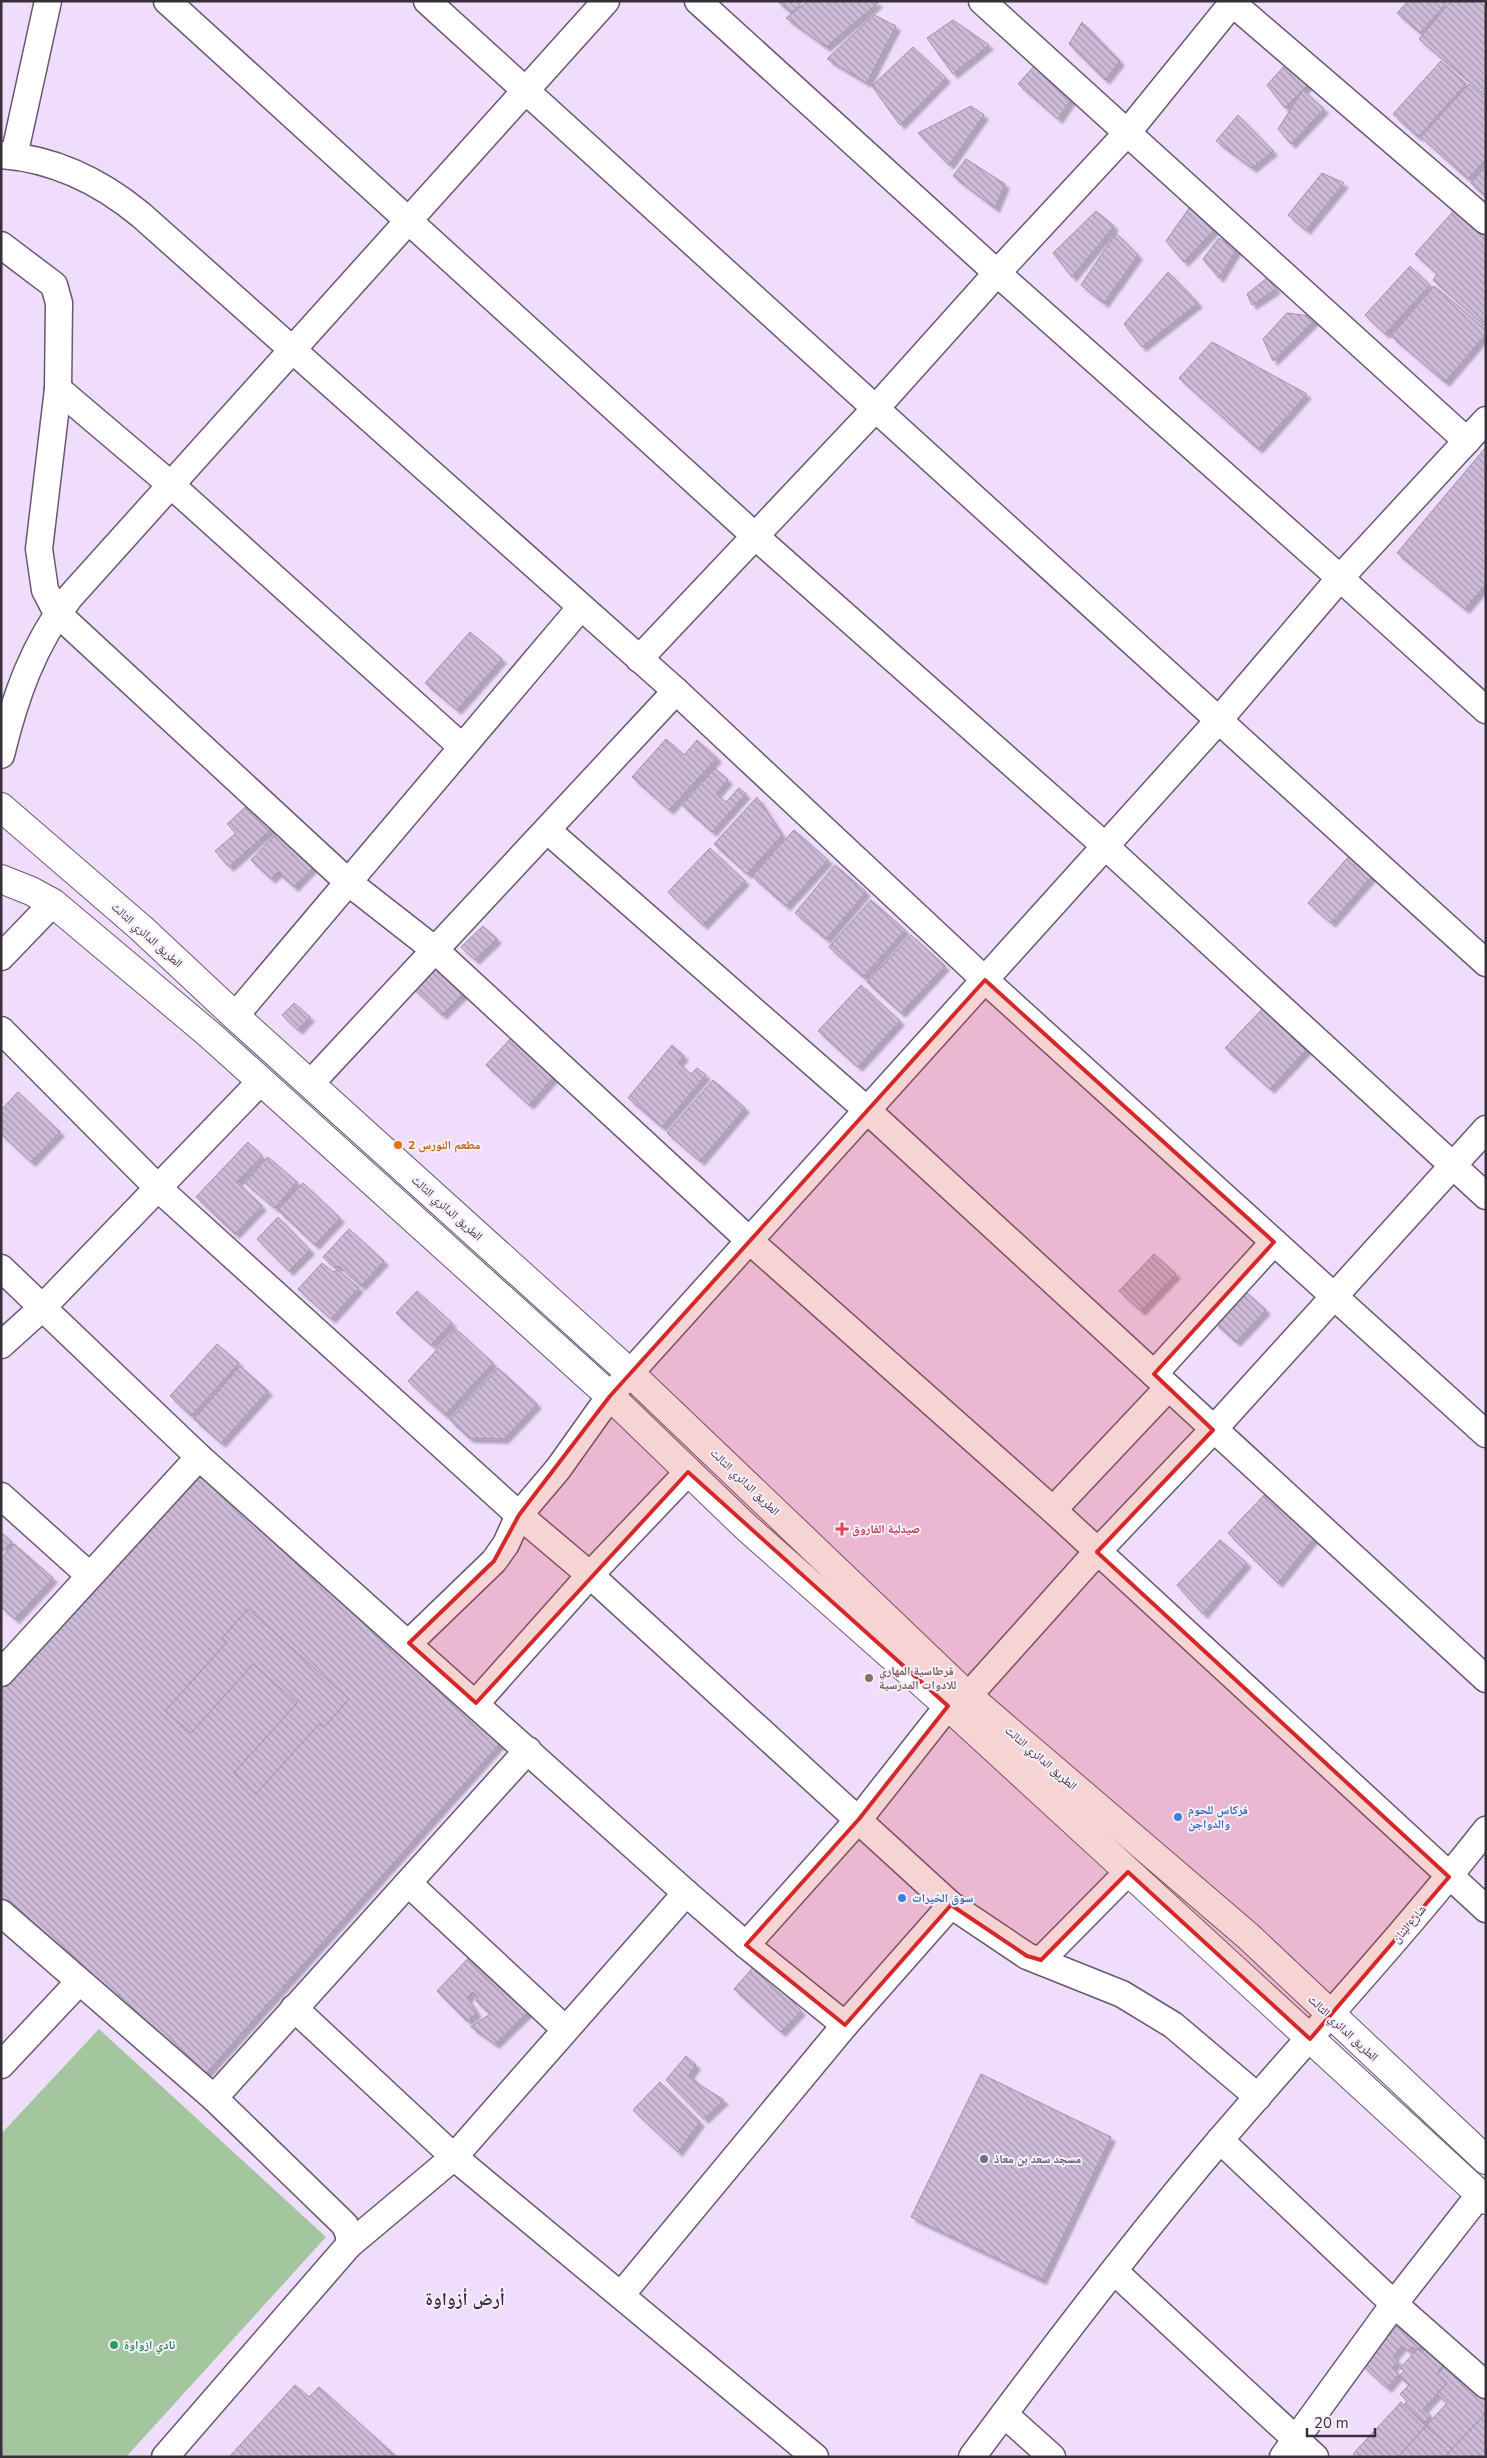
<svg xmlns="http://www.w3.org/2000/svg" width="1487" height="2458" viewBox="0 0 1487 2458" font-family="'Nunito Sans','Noto Naskh Arabic',sans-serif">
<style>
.park{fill:#a3c69e}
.building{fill:url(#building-back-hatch);stroke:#a291ad;filter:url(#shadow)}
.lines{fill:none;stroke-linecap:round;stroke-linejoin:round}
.minor-casing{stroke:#685871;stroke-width:29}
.highway-casing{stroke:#685871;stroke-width:30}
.minor{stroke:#fff;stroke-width:26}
.highway{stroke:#fff;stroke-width:28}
.marked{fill:#d62828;fill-opacity:0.2;stroke:#d62828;stroke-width:4;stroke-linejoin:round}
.food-dot{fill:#e8710a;stroke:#f6effb;stroke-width:2}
.health-dot{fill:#e0444e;stroke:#f6effb;stroke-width:2}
.education-dot{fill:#8d6e63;stroke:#f6effb;stroke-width:2}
.shop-dot{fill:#3f7fe0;stroke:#f6effb;stroke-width:2}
.worship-dot{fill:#6b7280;stroke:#f6effb;stroke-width:2}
.leisure-dot{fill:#2e9e5b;stroke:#f6effb;stroke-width:2}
.labels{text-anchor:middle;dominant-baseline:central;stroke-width:4;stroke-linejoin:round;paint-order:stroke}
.street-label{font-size:12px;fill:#37303b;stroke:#f6effb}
.food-label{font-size:12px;font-weight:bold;fill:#c56008;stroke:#f6effb;text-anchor:start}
.health-label{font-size:12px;font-weight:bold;fill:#be3a42;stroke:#f6effb;text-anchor:start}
.education-label{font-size:12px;font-weight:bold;fill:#785e54;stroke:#f6effb;text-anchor:start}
.shop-label{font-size:12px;font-weight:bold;fill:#366cbe;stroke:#f6effb;text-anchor:start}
.worship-label{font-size:12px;font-weight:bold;fill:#5b616d;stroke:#f6effb;text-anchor:start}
.leisure-label{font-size:12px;font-weight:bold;fill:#27864d;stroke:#f6effb;text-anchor:start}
.district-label{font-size:18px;font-weight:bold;fill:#3b2c44;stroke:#f6effb}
</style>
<defs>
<pattern id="building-back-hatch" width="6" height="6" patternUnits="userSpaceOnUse" patternTransform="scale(1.25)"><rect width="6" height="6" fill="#cdbbd8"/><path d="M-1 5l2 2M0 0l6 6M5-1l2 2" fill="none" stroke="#a798b0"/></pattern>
<filter id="shadow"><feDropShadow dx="4.5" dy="4.5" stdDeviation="1" flood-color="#0004"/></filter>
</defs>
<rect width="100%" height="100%" fill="#efddfb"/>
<polygon class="park" points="99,2029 326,2237 126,2457 4,2457 1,2454 1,2134"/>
<g class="building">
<polygon points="777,1 803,1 792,13"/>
<polygon points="808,1 875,1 878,3 826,47 786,18"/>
<polygon points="1408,1 1448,1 1420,33 1397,13"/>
<polygon points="1451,1 1479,1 1486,7 1486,96 1419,39"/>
<polygon points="874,15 896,26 867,83 827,59"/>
<polygon points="953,20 989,45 953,74 927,38"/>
<polygon points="1082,22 1120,61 1105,80 1069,44"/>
<polygon points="913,47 946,78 900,125 872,86"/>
<polygon points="1441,61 1466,84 1418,137 1393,114"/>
<polygon points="1037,63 1072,98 1058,119 1018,84"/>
<polygon points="1287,63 1309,84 1285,108 1267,85"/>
<polygon points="1469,84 1486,99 1486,159 1468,179 1421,137"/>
<polygon points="1303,90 1324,109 1291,144 1278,129"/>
<polygon points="971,106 984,115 949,165 918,133"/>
<polygon points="1238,115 1273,151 1252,168 1216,141"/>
<polygon points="966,159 1005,184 995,208 953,176"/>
<polygon points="1486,166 1486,197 1471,183"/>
<polygon points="1322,173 1344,183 1306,230 1288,215"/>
<polygon points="1192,204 1217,227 1184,262 1166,241"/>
<polygon points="1457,207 1486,233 1486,327 1433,280 1437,274 1415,254"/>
<polygon points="1096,211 1114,226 1072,277 1053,253"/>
<polygon points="1116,233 1138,255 1104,303 1081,285"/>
<polygon points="1219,238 1237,249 1219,278 1203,259"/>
<polygon points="1410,266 1430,285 1385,334 1365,315"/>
<polygon points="1168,272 1198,303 1142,347 1124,324"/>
<polygon points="1267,278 1276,289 1252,305 1247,294"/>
<polygon points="1434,286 1486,330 1486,334 1445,382 1391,336"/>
<polygon points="1287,313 1318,317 1273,361 1263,339"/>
<polygon points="1212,342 1307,394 1258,449 1179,378"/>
<polygon points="1486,447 1486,584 1465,609 1397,553"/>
<polygon points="470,632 502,659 457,710 425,683"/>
<polygon points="666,739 684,755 697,740 717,758 669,810 632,777"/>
<polygon points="715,768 728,780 716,794 726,802 739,788 746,794 712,832 682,805"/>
<polygon points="757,797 782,835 747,874 714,844"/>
<polygon points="252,801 275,826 229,867 215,851 236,833 227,824"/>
<polygon points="281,829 317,863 294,887 278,872 271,879 251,860"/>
<polygon points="794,830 828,860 786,906 752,876"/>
<polygon points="710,848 745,881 703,925 668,892"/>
<polygon points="1350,855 1373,875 1331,923 1308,903"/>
<polygon points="835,865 866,892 826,939 795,913"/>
<polygon points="871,900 905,930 863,977 829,947"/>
<polygon points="483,926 497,939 475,960 461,947"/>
<polygon points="911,935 945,966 901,1013 867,982"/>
<polygon points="436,961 466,991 442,1015 411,986"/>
<polygon points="861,985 900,1021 858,1067 818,1031"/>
<polygon points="294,1003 310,1017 298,1030 282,1015"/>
<polygon points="1266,1005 1310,1046 1270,1089 1225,1048"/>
<polygon points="511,1038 554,1077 529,1105 486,1065"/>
<polygon points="672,1045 684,1056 678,1063 691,1074 697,1068 706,1075 662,1127 628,1098"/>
<polygon points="713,1080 745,1108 700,1161 667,1133"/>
<polygon points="18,1092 60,1132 31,1162 1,1134 1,1110"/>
<polygon points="248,1142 262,1156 237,1182 262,1206 235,1234 196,1197"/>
<polygon points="268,1157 297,1182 275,1208 245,1183"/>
<polygon points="303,1183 340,1218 315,1245 278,1210"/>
<polygon points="278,1217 310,1250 289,1271 257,1239"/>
<polygon points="349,1229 384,1261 361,1286 339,1266 335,1268 323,1257"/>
<polygon points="1154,1254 1176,1274 1141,1311 1119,1291"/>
<polygon points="322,1263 333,1272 338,1270 359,1288 331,1319 298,1289"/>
<polygon points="417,1291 452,1323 431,1345 396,1313"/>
<polygon points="1245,1291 1266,1310 1236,1342 1215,1323"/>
<polygon points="456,1329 493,1363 445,1415 408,1381"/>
<polygon points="217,1344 239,1363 191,1416 170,1396"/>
<polygon points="240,1366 268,1391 221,1443 194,1419"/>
<polygon points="498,1368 537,1404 504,1439 469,1438 450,1420"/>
<polygon points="200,1477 504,1739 200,2080 1,1904 1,1689"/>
<polygon points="1268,1491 1318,1533 1278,1583 1228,1533"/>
<polygon points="1,1532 12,1542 1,1553"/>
<polygon points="1220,1540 1247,1563 1203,1614 1177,1585"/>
<polygon points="14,1544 53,1578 15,1619 1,1607 1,1558"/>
<polygon points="248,1609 349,1699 324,1727 319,1724 256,1794 234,1773 297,1703 253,1664 191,1733 165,1711 227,1642 222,1638"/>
<polygon points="475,1951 534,2006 495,2044 471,2027 490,2014 476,2001 478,1997 473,1992 467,1998 477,2013 467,2021 437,1991"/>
<polygon points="757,1963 801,2011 781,2032 734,1989"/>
<polygon points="686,2056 696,2065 689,2075 700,2085 724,2100 704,2119 666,2080"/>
<polygon points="981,2074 1111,2137 1042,2280 911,2217"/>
<polygon points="660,2082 700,2122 678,2152 633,2110"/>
<polygon points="1406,2316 1429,2337 1417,2350 1412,2347 1408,2351 1402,2346 1393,2357 1398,2361 1392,2368 1399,2374 1387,2388 1362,2365"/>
<polygon points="1433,2341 1449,2356 1437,2374 1447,2383 1423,2409 1431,2416 1424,2423 1404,2405 1407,2401 1400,2394 1409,2385 1399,2376 1404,2371 1400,2368 1418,2349 1422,2353"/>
<polygon points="1452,2359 1486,2388 1486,2413 1452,2449 1426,2426 1447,2403 1437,2394 1447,2383 1437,2374"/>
<polygon points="295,2385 309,2397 319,2387 397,2457 229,2457"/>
<polygon points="1401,2402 1426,2426 1398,2457 1356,2457 1353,2454"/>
<polygon points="1486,2413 1486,2457 1460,2457 1452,2449"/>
<polygon points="1426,2426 1452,2449 1445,2457 1398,2457"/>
<polygon points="1452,2449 1460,2457 1445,2457"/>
</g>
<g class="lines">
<g class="minor-casing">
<g id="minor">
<polyline points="167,1 755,536 1104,845 1486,1196"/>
<polyline points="427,1 1486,963"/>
<polyline points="698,1 997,273 1340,578 1486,710"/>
<polyline points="982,1 1467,441"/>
<polyline points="1230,1 1486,221"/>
<path d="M1 155C55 159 100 181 141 215L676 691 985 980 1486 1434"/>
<polyline points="14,156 48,1"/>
<polyline points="1,245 54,285 59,303 58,389 39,549 45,590 57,613 348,882 435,950 751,1242 1053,1510 1486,1909"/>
<polyline points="58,389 170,484 462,747"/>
<polyline points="639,659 876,408 997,273 1127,133 1234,1"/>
<path d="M1 755C15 697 33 645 70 597L606 1"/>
<polyline points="547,830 868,1111 1486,1679"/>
<polyline points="1,957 53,903"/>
<polyline points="235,1016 581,607"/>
<polyline points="1,1030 158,1188 519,1515 590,1575 951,1905 1027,1956 1122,1994 1173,2025 1258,2097"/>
<polyline points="310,1084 676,691"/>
<polyline points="1,1268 199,1457 686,1893 746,1945 845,2025"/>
<polyline points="1,1345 42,1308 261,1081"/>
<polyline points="1154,1374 1274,1242"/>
<polyline points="1,1496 89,1575"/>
<polyline points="1053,1510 1168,1388"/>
<polyline points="409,1643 494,1561 506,1544 519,1515 558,1469 610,1396 630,1373 1218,721 1340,578 1486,420"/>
<polyline points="1,1673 199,1457"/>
<polyline points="968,1696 1097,1552 1213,1430 1486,1129"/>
<polyline points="476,1703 590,1575 688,1472"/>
<polyline points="408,1883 565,2029"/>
<polyline points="1,1913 214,2098 345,2225 349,2235 349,2245 165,2457"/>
<polyline points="746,1945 859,1819 948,1706"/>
<polyline points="1041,1960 1128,1872"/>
<polyline points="294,2008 454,2157 815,2457"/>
<polyline points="1,2065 79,1982"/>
<polyline points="214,2098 528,1750"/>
<polyline points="1220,2140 1394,2304 1486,2385"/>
<polyline points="349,2245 454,2157 686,1893"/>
<polyline points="1114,2271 1315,2457"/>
<polyline points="621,2295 845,2025 951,1905"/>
<polyline points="1004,2414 1052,2457"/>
<path d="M972 2457C1052 2349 1134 2241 1221 2139 1309 2036 1402 1937 1486 1830"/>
<polyline points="1283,2457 1394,2304 1480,2194"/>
</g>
</g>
<g class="highway-casing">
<g id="highway">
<polyline points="1,807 141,928 235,1016 630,1373 968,1696 1248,1936 1486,2160"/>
<polyline points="1,879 31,891 53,903 210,1035 610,1396 747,1528 948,1706 1486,2200"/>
</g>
</g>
<use href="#minor" class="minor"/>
<use href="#highway" class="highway"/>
</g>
<path class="marked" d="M985 980 1274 1242 1154 1374 1213 1430 1097 1552 1449 1877 1310 2039 1128 1872 1041 1960 1027 1956 951 1905 845 2025 746 1945 859 1819 948 1706 688 1472 476 1703 409 1643 494 1561 519 1515 610 1396Z"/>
<circle class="food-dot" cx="398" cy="1145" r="5"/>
<path class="health-dot" d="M839.5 1521.5h5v5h5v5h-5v5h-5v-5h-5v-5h5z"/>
<circle class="education-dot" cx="869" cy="1678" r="5"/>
<g class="shop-dot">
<circle cx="1178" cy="1817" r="5"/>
<circle cx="902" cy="1898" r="5"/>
</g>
<circle class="worship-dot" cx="984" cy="2159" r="5"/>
<circle class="leisure-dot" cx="114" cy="2345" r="5"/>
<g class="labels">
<g class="street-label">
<text transform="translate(147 935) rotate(42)">الطريق الدائري الثالث</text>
<text transform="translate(447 1208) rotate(42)">الطريق الدائري الثالث</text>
<text transform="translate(745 1482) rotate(44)">الطريق الدائري الثالث</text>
<text transform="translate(1041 1758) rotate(41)">الطريق الدائري الثالث</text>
<text transform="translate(1409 1924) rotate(-50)">شارع لبنان</text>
<text transform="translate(1343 2028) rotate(43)">الطريق الدائري الثالث</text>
</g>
<g class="food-label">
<text x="408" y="1145">مطعم النورس 2</text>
</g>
<g class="health-label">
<text x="852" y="1529">صيدلية الفاروق</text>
</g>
<g class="education-label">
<text x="879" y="1671">قرطاسية المهاري<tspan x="879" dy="14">للادوات المدرسية</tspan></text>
</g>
<g class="shop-label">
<text x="1188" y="1810">فركاس للحوم<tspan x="1188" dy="14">والدواجن</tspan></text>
<text x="912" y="1898">سوق الخيرات</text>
</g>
<g class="worship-label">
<text x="994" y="2159">مسجد سعد بن معاذ</text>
</g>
<g class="leisure-label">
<text x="124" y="2345">نادي ازواوة</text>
</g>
<g class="district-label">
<text x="465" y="2299">أرض أزواوة</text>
</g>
</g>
<rect width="1487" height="2458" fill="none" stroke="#37303b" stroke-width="5"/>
<path d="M1307 2428v8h68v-8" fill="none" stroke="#37303b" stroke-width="2.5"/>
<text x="1314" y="2428" font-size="15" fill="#37303b" stroke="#f6effb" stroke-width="4" paint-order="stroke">20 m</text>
</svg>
